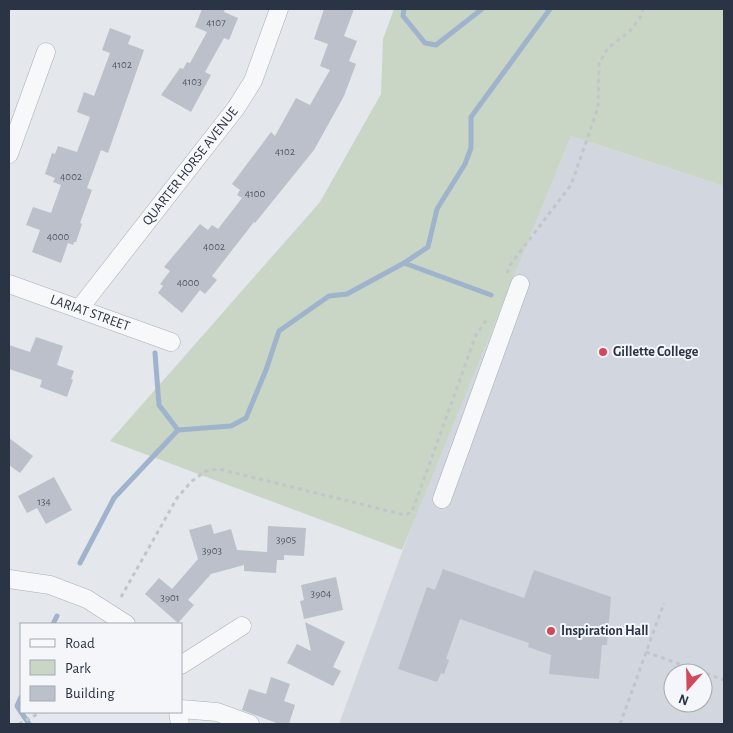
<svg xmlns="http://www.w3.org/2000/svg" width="733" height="733" viewBox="0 0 733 733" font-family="'Alegreya Sans',sans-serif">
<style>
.built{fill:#d2d6de;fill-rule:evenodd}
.green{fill:#c9d6c5}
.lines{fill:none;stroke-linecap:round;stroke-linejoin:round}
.stream{stroke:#9fb4cc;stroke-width:5}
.building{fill:#bbc0ca}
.minor-casing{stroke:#a9aeb7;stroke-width:19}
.path{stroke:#c2c5cb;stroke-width:3;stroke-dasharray:4 4;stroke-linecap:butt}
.minor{stroke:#f7f8fa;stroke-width:18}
.poi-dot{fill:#d1495b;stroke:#f4f6f9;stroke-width:2}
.labels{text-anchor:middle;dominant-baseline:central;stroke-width:4;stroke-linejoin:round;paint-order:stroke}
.number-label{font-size:11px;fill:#4f5766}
.street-label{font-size:14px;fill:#2b3445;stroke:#f4f6f9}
.poi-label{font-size:14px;font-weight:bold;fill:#2b3445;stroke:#f4f6f9;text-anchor:start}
</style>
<rect width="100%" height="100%" fill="#e4e7ec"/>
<path class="built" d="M571 136 724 186V724H339L415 517ZM673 673H703V703H673Z"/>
<polygon class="green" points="394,9 724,9 724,186 571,136 402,550 110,441 320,202 381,94 383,39"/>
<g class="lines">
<g class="stream">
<polyline points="404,9 403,16 425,43 436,45 482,9"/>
<polyline points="404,263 491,295"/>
<polyline points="155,353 159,405 178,430"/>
<polyline points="80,563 114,498 178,430 231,426 246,418 266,370 279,331 329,296 347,294 404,263 428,247 437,209 465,164 471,148 471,117 550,9"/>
<polyline points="53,624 57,616"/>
<polyline points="21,697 17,706 29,724"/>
</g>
</g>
<g class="building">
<polygon points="202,9 225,9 224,12 238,18 229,40 224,38 205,72 211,75 191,112 161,95 180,68 183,69 187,62 190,63 207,32 195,27"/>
<polygon points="324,9 354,9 344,36 357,41 349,61 356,64 344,96 314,150 255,223 254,222 212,276 217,280 205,294 200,290 182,313 158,293 163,286 160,284 170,271 164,267 200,224 208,230 212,225 218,229 242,198 237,195 240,190 232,184 271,132 275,136 296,98 310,105 330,70 320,66 328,44 314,39"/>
<polygon points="110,28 131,36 128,44 144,50 108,153 101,150 87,188 92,190 80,223 82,224 76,242 74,242 73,245 68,243 61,263 32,252 40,230 26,225 33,207 51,213 61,185 53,182 55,178 45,174 52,153 55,154 58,146 77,152 90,117 77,112 84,92 94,96 110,53 102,50"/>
<polygon points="36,337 63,346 57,365 74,371 71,379 73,380 67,397 40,387 42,380 9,369 9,345 30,352"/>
<polygon points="9,438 33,456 20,473 9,465"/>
<polygon points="54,477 72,510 46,524 37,508 27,513 18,496"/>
<polygon points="211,524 214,534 231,529 237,550 267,552 268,526 306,528 304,556 284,555 284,560 277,560 276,573 244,571 244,565 211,574 188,600 194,605 178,623 145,594 159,578 172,589 198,559 189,530"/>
<polygon points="443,569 524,598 534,570 611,597 607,645 602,645 599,679 549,674 551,655 528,647 529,643 460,619 446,659 449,660 444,674 441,673 437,682 398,669 427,587 435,590"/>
<polygon points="336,577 343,610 304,619 300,601 304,600 301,585"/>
<polygon points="305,622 345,642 333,667 341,671 333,686 287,663 297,644 311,651"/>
<polygon points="271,677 290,684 284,701 295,705 289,724 279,724 242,710 249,689 266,694"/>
</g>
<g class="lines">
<g class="minor-casing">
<g id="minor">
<polyline points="9,154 46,52"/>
<path id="s1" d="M9 284 171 342"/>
<path id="s2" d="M79 309 236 108 253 81 279 9"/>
<polyline points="442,499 520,284"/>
<polyline points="9,579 50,585 87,599 126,624"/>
<polyline points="181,665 242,626"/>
<polyline points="181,709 217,712 250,724"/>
<polyline points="178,712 180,724"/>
</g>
</g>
<g class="path">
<polyline points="507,273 510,265 571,185 598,108 599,63 608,48 629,32 640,18 643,9"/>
<polyline points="121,597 177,498 192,481 206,471 219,469 405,515 412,512 476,335 488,318"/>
<polyline points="646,652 724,680"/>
<polyline points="19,724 41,712"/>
<polyline points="620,724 664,603"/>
</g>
<use href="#minor" class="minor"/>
</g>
<g class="poi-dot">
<circle cx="603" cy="352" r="5"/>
<circle cx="551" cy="631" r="5"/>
</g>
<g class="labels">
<g class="number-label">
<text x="216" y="22">4107</text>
<text x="122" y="64">4102</text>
<text x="192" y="81">4103</text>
<text x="285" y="151">4102</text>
<text x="71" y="176">4002</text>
<text x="255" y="193">4100</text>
<text x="58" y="236">4000</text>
<text x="214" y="246">4002</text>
<text x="188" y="282">4000</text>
<text x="44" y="501">134</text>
<text x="286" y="539">3905</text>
<text x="212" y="550">3903</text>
<text x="321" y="593">3904</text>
<text x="170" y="597">3901</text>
</g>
<g class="street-label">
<text stroke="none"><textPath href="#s2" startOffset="181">QUARTER HORSE AVENUE</textPath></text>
<text stroke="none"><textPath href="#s1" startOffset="86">LARIAT STREET</textPath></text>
</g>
<g class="poi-label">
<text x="613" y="352">Gillette College</text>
<text x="561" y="631">Inspiration Hall</text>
</g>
</g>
<rect width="733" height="733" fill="none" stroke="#2b3445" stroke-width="20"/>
<rect x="20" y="623" width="162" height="90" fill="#f4f6f9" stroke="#a4a8b1"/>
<rect x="30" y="639" width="25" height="8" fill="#f7f8fa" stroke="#a4a8b1"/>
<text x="65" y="648" font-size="15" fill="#2b3445">Road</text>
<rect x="30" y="660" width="25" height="15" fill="#c9d6c5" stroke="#a4a8b1"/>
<text x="65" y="673" font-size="15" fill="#2b3445">Park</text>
<rect x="30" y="686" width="25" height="15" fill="#bbc0ca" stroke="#a4a8b1"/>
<text x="65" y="698" font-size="15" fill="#2b3445">Building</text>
<g transform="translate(688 688) rotate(200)"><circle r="24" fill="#f4f6f9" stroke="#a4a8b1"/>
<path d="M0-4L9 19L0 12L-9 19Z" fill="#d1495b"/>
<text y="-8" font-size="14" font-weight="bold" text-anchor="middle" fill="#2b3445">N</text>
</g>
</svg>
